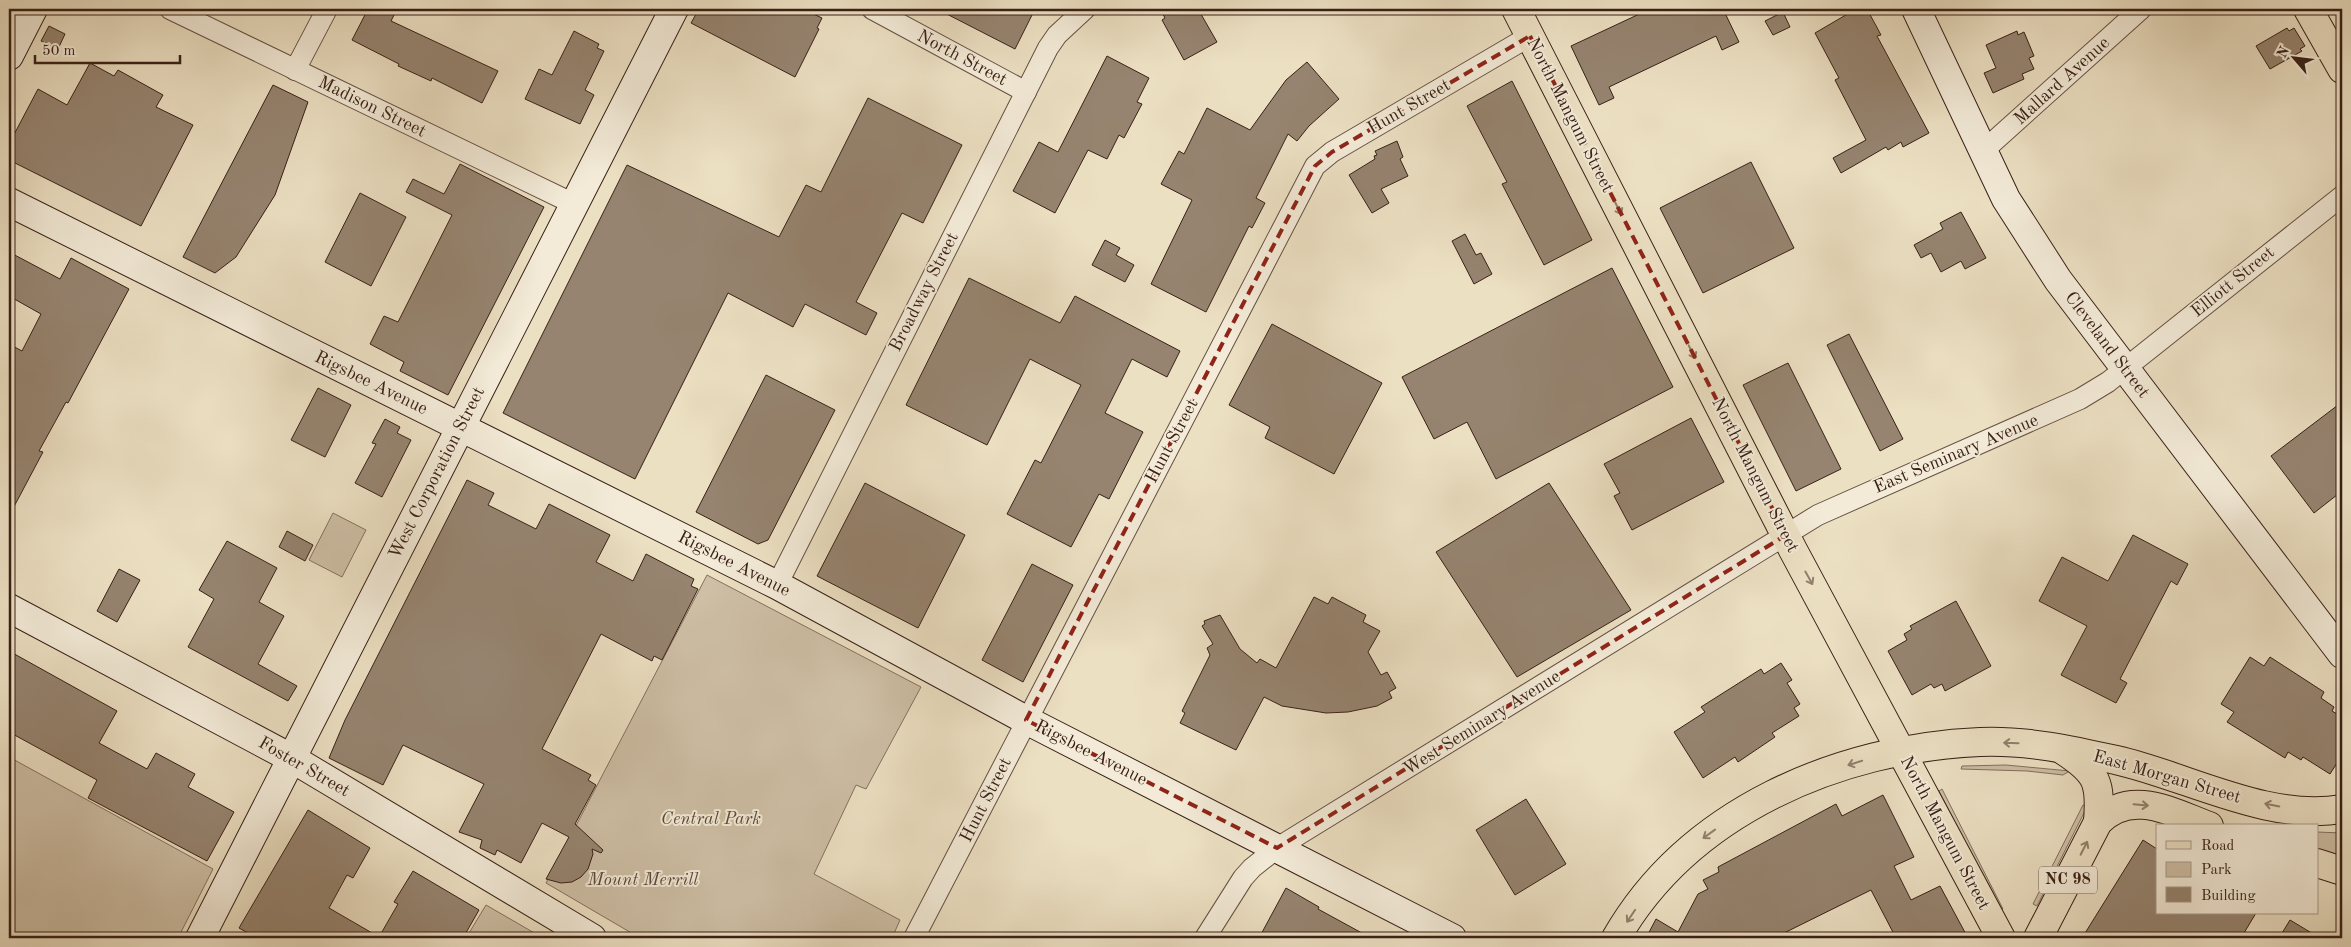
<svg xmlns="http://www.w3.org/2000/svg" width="2351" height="947" viewBox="0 0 2351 947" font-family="'Old Standard TT',serif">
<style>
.green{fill:#cebfa6;stroke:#84705e}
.building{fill:#968470;stroke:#392017}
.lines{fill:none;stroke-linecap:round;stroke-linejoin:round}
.street-casing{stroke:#665042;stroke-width:22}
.secondary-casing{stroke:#392017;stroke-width:30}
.primary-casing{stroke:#392017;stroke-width:30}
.street{stroke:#f3ebd8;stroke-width:20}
.secondary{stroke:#f3ebd8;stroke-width:28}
.primary{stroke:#ece0c3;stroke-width:28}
.oneway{stroke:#92806d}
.marked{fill:none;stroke:#8f2418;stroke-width:4;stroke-dasharray:10 6;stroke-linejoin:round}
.labels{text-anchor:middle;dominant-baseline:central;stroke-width:4;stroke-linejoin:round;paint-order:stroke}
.shield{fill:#f3ebd8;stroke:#715d51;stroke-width:1}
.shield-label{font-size:16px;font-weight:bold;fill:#392017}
.street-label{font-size:18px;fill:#392017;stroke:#f3ebd8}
.park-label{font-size:18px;font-style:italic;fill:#5e483b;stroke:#f3ebd8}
</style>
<rect width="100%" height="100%" fill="#ece0c3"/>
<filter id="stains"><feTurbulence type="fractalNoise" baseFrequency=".004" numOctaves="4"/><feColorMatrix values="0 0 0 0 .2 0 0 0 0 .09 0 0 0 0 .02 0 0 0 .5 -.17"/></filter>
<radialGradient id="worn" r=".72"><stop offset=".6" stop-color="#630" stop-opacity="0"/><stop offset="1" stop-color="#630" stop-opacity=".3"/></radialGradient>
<g class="green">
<polygon points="333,513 366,530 342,577 309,560"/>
<polygon points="707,575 921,687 866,789 856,785 814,874 900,920 892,938 640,938 546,883"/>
<polygon points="9,757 213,869 178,938 9,938"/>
<polygon points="2006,765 2070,771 2063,775 2027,771 1961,769 1962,766"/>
<polygon points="1942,789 2003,909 2000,910 1939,791"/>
<polygon points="2083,805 2087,807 2037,906 2033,904"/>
<polygon points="2317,832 2342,833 2342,858 2317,850"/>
<polygon points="486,905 543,938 466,938"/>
</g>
<g class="building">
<polygon points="368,9 397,9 391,21 498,71 482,103 432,78 431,81 398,66 399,64 352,40"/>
<polygon points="699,9 803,9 822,18 817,28 819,29 795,77 691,23"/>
<polygon points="937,9 1035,9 1015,49"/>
<polygon points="1160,9 1198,9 1217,42 1184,60 1162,20 1165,18"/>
<polygon points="1650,9 1723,9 1739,42 1722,50 1716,36 1609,87 1614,98 1599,105 1571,46"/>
<polygon points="1856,9 1867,9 1881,35 1877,36 1929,133 1903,147 1901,142 1888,150 1886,147 1841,173 1833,158 1866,140 1835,80 1839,78 1815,33"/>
<polygon points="1783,12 1790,27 1773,35 1765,21"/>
<polygon points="49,26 65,34 58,49 41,41"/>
<polygon points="2287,28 2289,31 2294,28 2305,46 2300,49 2302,51 2270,69 2256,46"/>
<polygon points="574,31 599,44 597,48 604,51 585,90 594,95 580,124 525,99 539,69 552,75"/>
<polygon points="2017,31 2018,35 2024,32 2034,56 2029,58 2034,69 2022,74 2024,79 1993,93 1984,73 1996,68 1986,45"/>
<polygon points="1107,56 1149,78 1137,102 1142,104 1124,138 1119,135 1107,159 1088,150 1055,213 1013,191 1039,142 1058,152"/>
<polygon points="1307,62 1339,99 1309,126 1297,141 1288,134 1256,198 1265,203 1252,228 1249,226 1206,312 1151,284 1192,200 1161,184 1179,151 1184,154 1207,108 1250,130 1286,80"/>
<polygon points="90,63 114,76 118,70 163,95 156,107 193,125 141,226 9,160 9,144 38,89 67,105"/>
<polygon points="1512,81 1592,240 1544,265 1502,184 1507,182 1467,106"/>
<polygon points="273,85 308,102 275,195 236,257 215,273 183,257"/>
<polygon points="868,98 962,145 923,223 902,213 856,302 877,313 866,335 805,304 793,327 728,293 635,479 503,413 627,165 779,237 806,185 821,192"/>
<polygon points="1397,141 1403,157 1400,159 1408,176 1381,189 1389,203 1372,213 1349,175 1375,159 1374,156 1377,155 1375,151"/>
<polygon points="1751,162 1794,248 1703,293 1660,208"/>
<polygon points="460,164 544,207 448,395 400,371 404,362 370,344 384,316 398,322 452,215 406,192 413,179 444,194"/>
<polygon points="360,193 406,217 371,286 325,262"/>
<polygon points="1961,212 1986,258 1965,269 1961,261 1941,272 1931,253 1921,258 1914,245 1943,229 1940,223"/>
<polygon points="1465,234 1476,255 1481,253 1492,274 1474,284 1452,241"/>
<polygon points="1105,240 1120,248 1116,255 1134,265 1125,282 1092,265"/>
<polygon points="9,252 60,279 71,258 129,289 68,403 66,402 39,451 43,452 9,516 9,344 22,351 41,314 9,296"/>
<polygon points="1612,268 1673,387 1496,479 1467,422 1434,439 1402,377"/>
<polygon points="969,278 1060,323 1075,296 1180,351 1167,377 1132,359 1105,413 1143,432 1109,499 1099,494 1071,547 1007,514 1035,460 1041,463 1081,385 1030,359 987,445 906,405"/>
<polygon points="1272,324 1382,383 1334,474 1265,438 1270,427 1229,405"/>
<polygon points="1849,334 1903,439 1880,451 1827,345"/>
<polygon points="1788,363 1841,469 1796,491 1743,385"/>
<polygon points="766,375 835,410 768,540 758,544 696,512"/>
<polygon points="318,388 351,405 325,457 291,440"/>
<polygon points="2342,402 2342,491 2314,513 2271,456"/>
<polygon points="1691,418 1724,482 1632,530 1614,496 1620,493 1604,464"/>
<polygon points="385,419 400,427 397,433 411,440 382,497 355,483 376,444 372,443"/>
<polygon points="467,480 494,493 488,505 536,529 549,504 610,535 596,562 633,581 646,554 694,579 691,586 698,589 662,660 654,656 652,661 601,634 542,749 591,775 588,780 596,785 575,824 603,850 601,853 592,849 593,854 588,869 581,877 572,882 561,883 546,879 569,837 542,823 521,863 497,850 495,855 480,848 482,840 459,832 484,784 403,745 383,785 329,758 345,720"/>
<polygon points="865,483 965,535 918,628 817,576"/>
<polygon points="1549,483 1631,610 1517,677 1436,552"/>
<polygon points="287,531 313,545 305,561 279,547"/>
<polygon points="2133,535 2188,564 2177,585 2171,581 2120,679 2127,683 2116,703 2061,675 2087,626 2039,601 2062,557 2108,581"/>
<polygon points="227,541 277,568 259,602 284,616 258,664 297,686 288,701 188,647 214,599 199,590"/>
<polygon points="1032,564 1073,585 1023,682 982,660"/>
<polygon points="119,569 140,580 117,622 97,611"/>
<polygon points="1314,597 1328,604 1332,597 1366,615 1363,622 1380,631 1368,652 1381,675 1387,672 1396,688 1389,692 1392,698 1377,706 1348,712 1326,713 1282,706 1264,697 1236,750 1180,723 1185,713 1182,711 1210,655 1207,648 1213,644 1202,626 1205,624 1204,621 1220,615 1240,649 1257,663 1260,659 1276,668"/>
<polygon points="1956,601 1991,666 1945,691 1942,684 1934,688 1931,684 1912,695 1888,651 1907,640 1904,634 1912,629 1910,626"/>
<polygon points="9,651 117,711 99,743 147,769 156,753 195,774 188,787 234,812 207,861 88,798 97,780 9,732"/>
<polygon points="2250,657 2264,666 2270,657 2324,692 2321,698 2334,707 2332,711 2342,717 2342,755 2330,774 2303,757 2301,760 2288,752 2285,758 2227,722 2234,712 2221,704"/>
<polygon points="1781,663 1792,680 1787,683 1800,704 1794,708 1799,716 1772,733 1775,737 1738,762 1735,757 1703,778 1674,732 1705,712 1701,707 1761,669 1764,674"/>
<polygon points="1883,795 1914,857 1894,866 1911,900 1940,886 1968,938 1896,938 1871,890 1774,938 1646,938 1656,919 1678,932 1698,894 1708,889 1703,880 1719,872 1718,867 1836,804 1842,816"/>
<polygon points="1526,799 1566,864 1515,895 1476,830"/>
<polygon points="308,810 370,848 353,878 347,875 329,908 379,937 398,904 394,902 413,871 479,910 463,938 257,938 239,928"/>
<polygon points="2143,840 2157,849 2157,913 2256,913 2241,938 2082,938"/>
<polygon points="1286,888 1319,907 1318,909 1371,938 1259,938"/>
<polygon points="2290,920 2320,938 2279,938"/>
</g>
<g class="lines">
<g class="street-casing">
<g id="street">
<polyline points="170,9 574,204"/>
<polyline points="872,9 1026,92"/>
<polyline points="295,70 327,9"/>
<polyline points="1982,152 2141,9"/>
<polyline points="777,585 1048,48 1057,35 1085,9"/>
<polyline points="914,938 1315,166 1332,152 1530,36"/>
<polyline points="1205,938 1243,878 1252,868 1277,848 1818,515 2080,399 2108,382 2342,196"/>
</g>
</g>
<g class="secondary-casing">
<g id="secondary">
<polyline points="1916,9 2006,199 2058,280 2342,654"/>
<polyline points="9,56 33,9"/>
<polyline points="9,202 777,585 1026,720 1452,938"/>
<polyline points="9,608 291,758 592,938"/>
<polyline points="200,938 674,9"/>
</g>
</g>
<g class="primary-casing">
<g id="primary">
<polyline points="1516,9 1793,550 2001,938"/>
<polyline points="2308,9 2342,69"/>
<path d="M2064 751C2098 773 2101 783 2098 822"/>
<polyline points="2317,863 2342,871"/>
<path d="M1616 938C1689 811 1839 748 1980 742 2026 740 2072 750 2116 760 2187 776 2268 822 2342 809"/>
<path d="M2038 938 2098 822C2131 788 2171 812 2209 826"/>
</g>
</g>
<use href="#street" class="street"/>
<use href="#secondary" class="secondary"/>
<use href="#primary" class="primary"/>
</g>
<defs><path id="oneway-shaft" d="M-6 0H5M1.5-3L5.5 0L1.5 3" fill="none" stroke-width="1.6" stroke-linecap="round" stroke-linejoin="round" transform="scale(1.25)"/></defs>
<g class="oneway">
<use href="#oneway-shaft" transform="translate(1618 208) rotate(63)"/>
<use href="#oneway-shaft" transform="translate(1692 352) rotate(63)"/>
<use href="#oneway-shaft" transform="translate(1809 578) rotate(61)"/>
<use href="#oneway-shaft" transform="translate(2011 743) rotate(-178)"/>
<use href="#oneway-shaft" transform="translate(1855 763) rotate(162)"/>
<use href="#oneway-shaft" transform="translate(2141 805) rotate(5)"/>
<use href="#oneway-shaft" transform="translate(2272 805) rotate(-169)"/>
<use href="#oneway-shaft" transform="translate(1709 834) rotate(144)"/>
<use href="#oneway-shaft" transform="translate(2084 848) rotate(-63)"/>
<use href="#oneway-shaft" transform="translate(1631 916) rotate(124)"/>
</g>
<path class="marked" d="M1530 36 1786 535 1277 848 1026 720 1315 166 1332 152Z"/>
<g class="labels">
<rect class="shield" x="2039" y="866.5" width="58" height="27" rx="4"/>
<g class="shield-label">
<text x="2068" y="880">NC 98</text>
</g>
<g class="street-label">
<text transform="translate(962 58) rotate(28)">North Street</text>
<text transform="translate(2062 81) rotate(-42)">Mallard Avenue</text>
<text transform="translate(372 107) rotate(26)">Madison Street</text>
<text transform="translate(1409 107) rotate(-30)">Hunt Street</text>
<text transform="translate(1570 115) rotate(63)">North Mangum Street</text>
<text transform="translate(2233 282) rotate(-39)">Elliott Street</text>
<text transform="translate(924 292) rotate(-63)">Broadway Street</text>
<text transform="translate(2107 345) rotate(53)">Cleveland Street</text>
<text transform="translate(371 383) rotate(26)">Rigsbee Avenue</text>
<text transform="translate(1172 441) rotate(-62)">Hunt Street</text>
<text transform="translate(1956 454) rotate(-23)">East Seminary Avenue</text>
<text transform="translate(437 473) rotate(-63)">West Corporation Street</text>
<text transform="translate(1755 475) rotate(63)">North Mangum Street</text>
<text transform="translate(734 564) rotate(27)">Rigsbee Avenue</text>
<text transform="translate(1482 723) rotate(-32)">West Seminary Avenue</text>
<text transform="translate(1091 753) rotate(27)">Rigsbee Avenue</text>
<text transform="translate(304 767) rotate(30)">Foster Street</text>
<text transform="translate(2167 777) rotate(16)">East Morgan Street</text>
<text transform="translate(986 800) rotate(-63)">Hunt Street</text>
<text transform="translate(1945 833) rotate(62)">North Mangum Street</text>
</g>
<g class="park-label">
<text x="711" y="819">Central Park</text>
<text x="643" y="880">Mount Merrill</text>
</g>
</g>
<rect width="2351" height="947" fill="none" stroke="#ece0c3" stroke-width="30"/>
<rect x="10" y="10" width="2331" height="927" fill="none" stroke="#392017" stroke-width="2.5"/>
<rect x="15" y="15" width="2321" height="917" fill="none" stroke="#392017"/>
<rect x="2156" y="824" width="162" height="90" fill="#f3ebd8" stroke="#a99a8b"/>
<rect x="2166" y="841" width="25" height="8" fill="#ece0c3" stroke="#a99a8b"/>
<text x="2201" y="850" font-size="15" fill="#392017">Road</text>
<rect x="2166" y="862" width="25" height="15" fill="#cebfa6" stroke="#a99a8b"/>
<text x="2201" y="874" font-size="15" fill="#392017">Park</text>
<rect x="2166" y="887" width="25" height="15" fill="#968470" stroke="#a99a8b"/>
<text x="2201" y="900" font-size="15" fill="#392017">Building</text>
<g transform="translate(2294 58) rotate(298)" stroke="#f3ebd8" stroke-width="4" paint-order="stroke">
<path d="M0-4L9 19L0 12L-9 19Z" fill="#392017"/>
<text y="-8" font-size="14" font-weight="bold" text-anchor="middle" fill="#392017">N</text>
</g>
<path d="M35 55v8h145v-8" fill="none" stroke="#392017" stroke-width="2.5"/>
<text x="42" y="55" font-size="15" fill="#392017" stroke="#f3ebd8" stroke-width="4" paint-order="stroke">50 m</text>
<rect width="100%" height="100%" filter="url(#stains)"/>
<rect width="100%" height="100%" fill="url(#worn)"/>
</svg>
